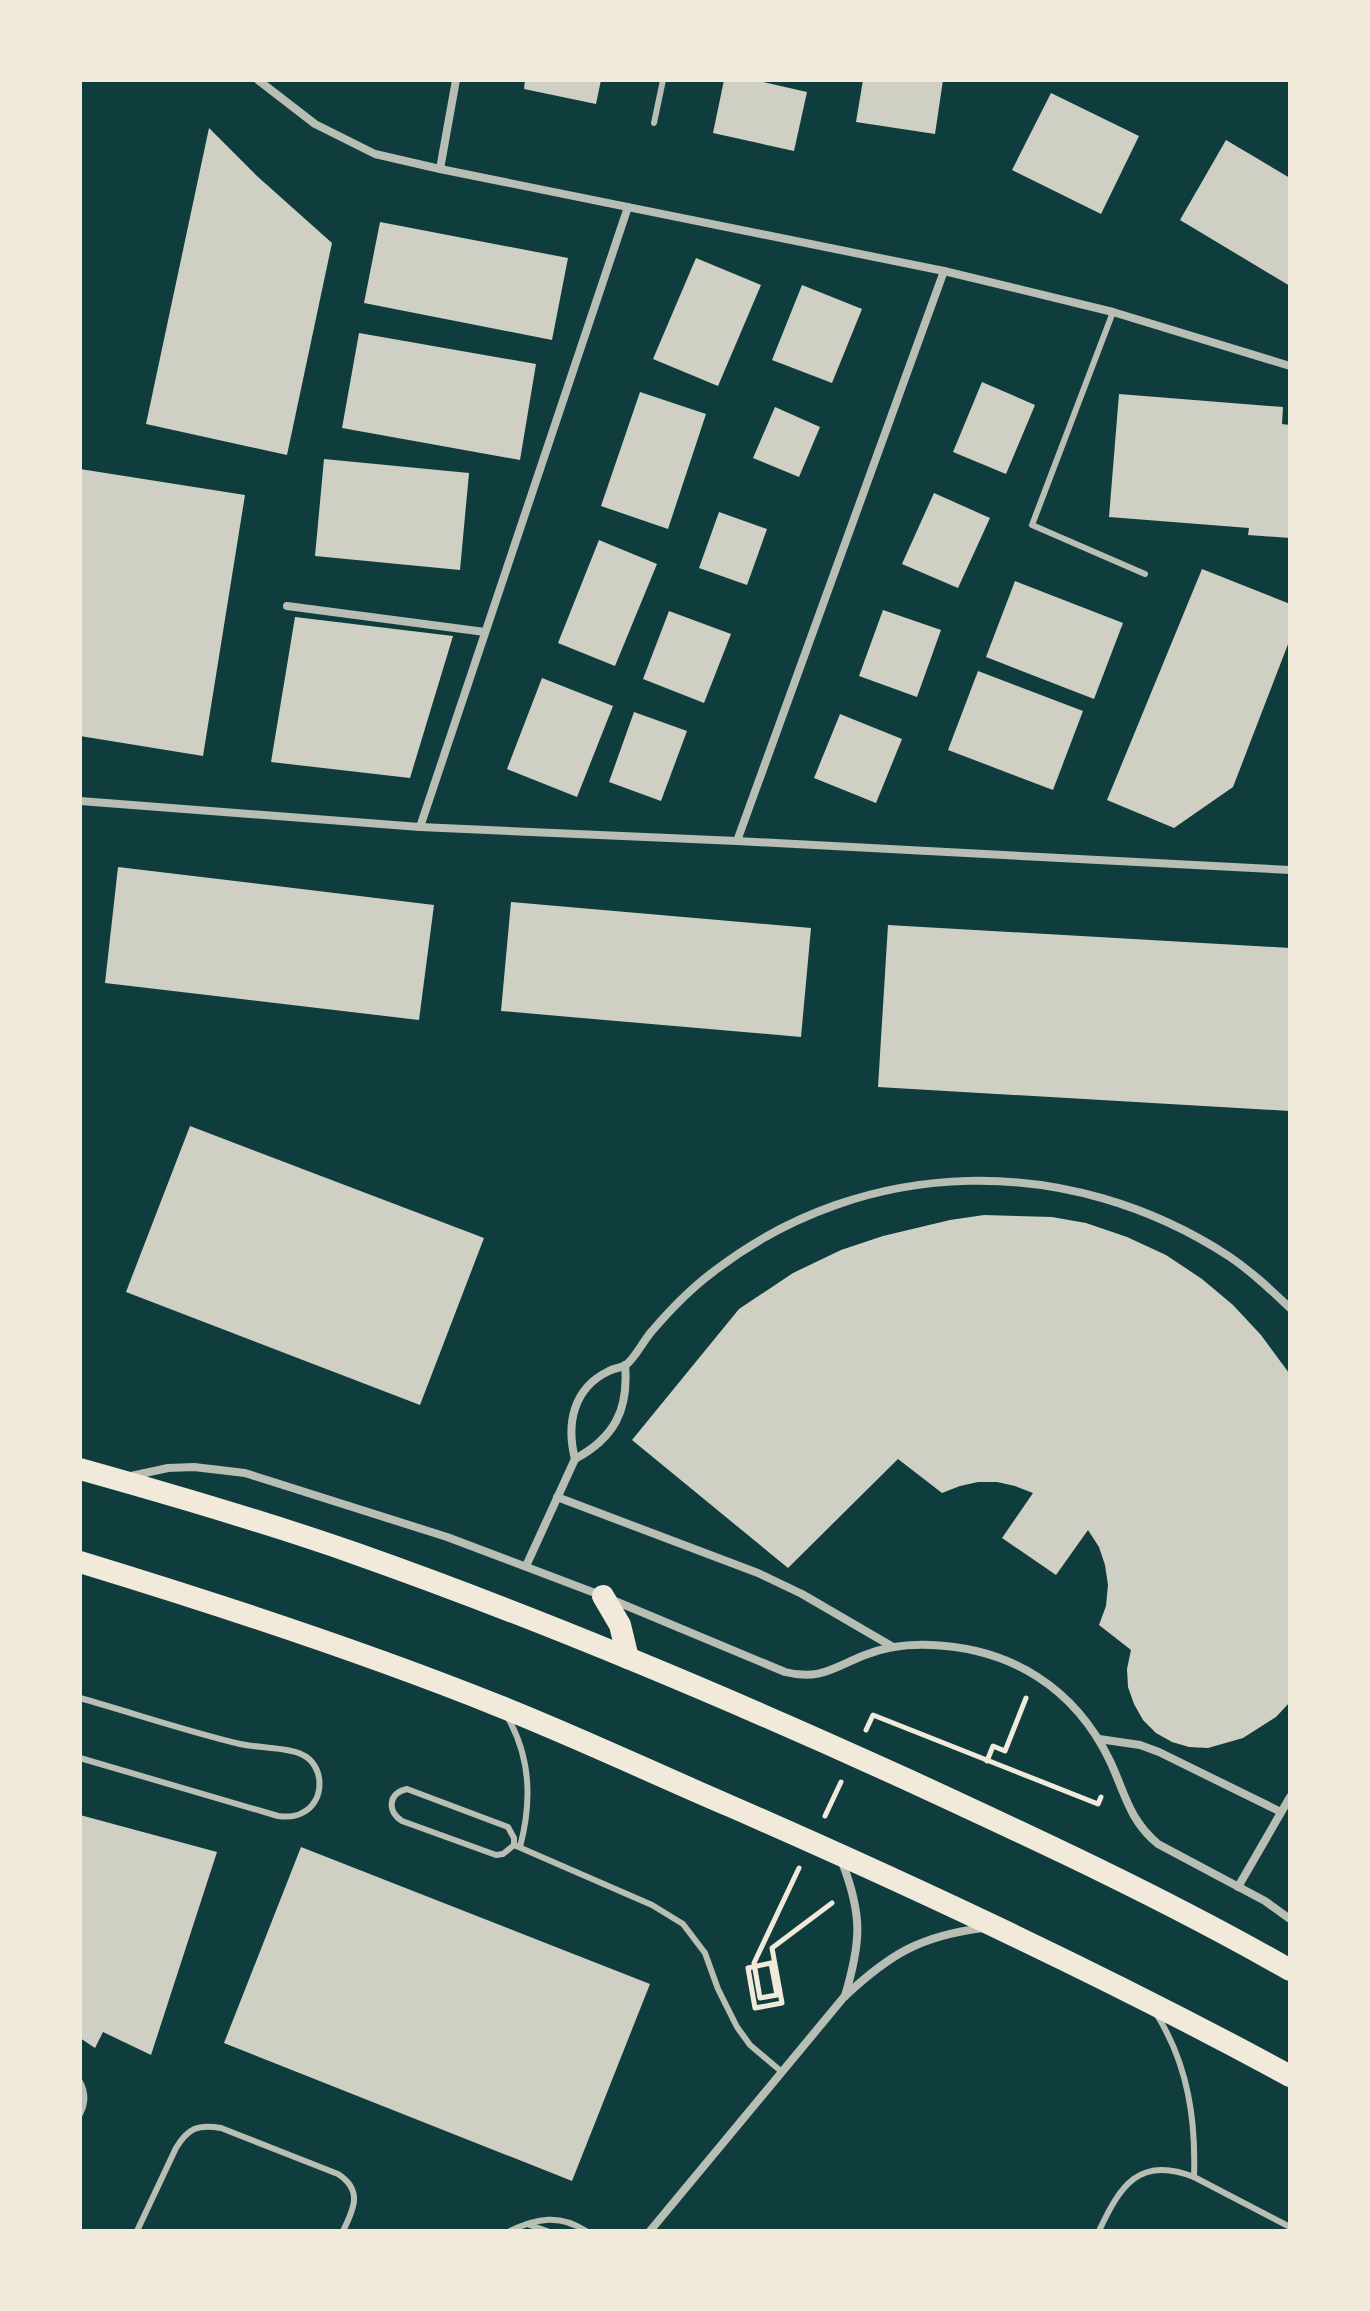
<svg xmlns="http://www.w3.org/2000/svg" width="1370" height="2311" viewBox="0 0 1370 2311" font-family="'Source Serif 4',serif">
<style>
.building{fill:#cfcfc3}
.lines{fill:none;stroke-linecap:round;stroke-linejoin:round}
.path{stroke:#f1e9da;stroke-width:5}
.service{stroke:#b8beb3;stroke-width:6}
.minor{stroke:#b8beb3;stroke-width:8}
.trunk{stroke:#f1e9da;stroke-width:22}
</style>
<rect width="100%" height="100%" fill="#0f3d3e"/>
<g class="building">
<polygon points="525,80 601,80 596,104 524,89"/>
<polygon points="724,80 754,80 807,92 794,151 713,133"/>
<polygon points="863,80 943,80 935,134 856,122"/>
<polygon points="1051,93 1139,136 1101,214 1012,170"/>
<polygon points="209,128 257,176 332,243 287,455 146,424"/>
<polygon points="1226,140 1290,178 1290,286 1180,220"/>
<polygon points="380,222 568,258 552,340 364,303"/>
<polygon points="696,258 761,285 718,386 653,359"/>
<polygon points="802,285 862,309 832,383 772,360"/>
<polygon points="359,333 536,364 520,460 342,428"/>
<polygon points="982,382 1035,405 1006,474 953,452"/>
<polygon points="640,392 706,414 668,529 601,506"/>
<polygon points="1119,394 1283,407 1282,424 1290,425 1290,538 1248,535 1249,528 1109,517"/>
<polygon points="775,407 820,427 799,477 753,458"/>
<polygon points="324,459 469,473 460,570 315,556"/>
<polygon points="80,469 245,495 203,756 80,736"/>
<polygon points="934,493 990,518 958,588 902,564"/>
<polygon points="719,512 767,529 747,585 699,568"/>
<polygon points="599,540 657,564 615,666 558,643"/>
<polygon points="1202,569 1290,604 1290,639 1233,787 1174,828 1107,800"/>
<polygon points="1015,581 1123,623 1094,699 986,657"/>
<polygon points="883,610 941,630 917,697 859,676"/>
<polygon points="669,611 731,634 704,703 643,679"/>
<polygon points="295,617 453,636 410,778 271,762"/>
<polygon points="978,671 1083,711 1053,790 948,750"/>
<polygon points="542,678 613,706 577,797 507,769"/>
<polygon points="634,712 687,731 661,801 609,782"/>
<polygon points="840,714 902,739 876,803 814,778"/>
<polygon points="118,867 434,905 419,1020 105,983"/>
<polygon points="511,902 811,928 801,1037 501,1011"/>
<polygon points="888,925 1290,948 1290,1111 878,1087"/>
<polygon points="190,1126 484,1238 420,1405 126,1292"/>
<polygon points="984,1215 1052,1217 1086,1223 1127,1237 1166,1255 1202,1279 1233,1305 1261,1335 1289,1373 1290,1702 1276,1717 1243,1738 1208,1748 1189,1747 1172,1742 1156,1733 1143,1720 1134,1704 1128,1687 1127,1669 1131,1650 1099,1625 1106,1606 1108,1585 1105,1565 1099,1547 1088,1530 1056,1575 1002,1538 1033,1493 1015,1486 997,1482 978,1482 960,1486 942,1493 898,1459 788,1568 632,1440 739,1309 793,1273 841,1250 883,1236 950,1220"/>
<polygon points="80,1815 217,1852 151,2055 103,2032 95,2048 80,2038"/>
<polygon points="301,1847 650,1984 572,2181 224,2043"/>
</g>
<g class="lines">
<g class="path">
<polyline points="866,1730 873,1715 1098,1804 1101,1797"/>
<polyline points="987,1761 993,1746 1005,1751 1026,1698"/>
<polyline points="825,1816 841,1782"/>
<polyline points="799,1868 754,1963 760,1998 777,1995 771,1963 748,1968 755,2008 782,2003 772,1948 832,1903"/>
</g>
<g class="service">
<polyline points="654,123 663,80"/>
<polyline points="1113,312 1032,525 1145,574"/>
<path d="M80 1698C133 1713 186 1731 240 1744 257 1748 287 1747 301 1754 325 1764 326 1802 302 1813 295 1817 286 1817 278 1816L80 1758"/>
<path d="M507 1716C531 1758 532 1801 520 1847"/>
<path d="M407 1789 508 1827 514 1838V1845L503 1854 496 1855 402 1821C387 1811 388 1793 407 1789Z"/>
<polyline points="514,1845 652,1905 683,1924 705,1953 718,1989 737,2027 750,2045 782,2072"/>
<path d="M1157 2015C1188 2065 1196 2120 1194 2177"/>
<path d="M80 2082C86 2093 86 2103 80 2114"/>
<polyline points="527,2224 547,2231"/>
<path d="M137 2231 176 2148C188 2128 198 2124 221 2128L338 2174C363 2190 354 2209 343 2231"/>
<path d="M510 2231C537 2218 560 2214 586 2231"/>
<path d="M1099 2231C1120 2186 1139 2155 1194 2177L1290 2227"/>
</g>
<g class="minor">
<polyline points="258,80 315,124 375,154 440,169 944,271 1113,312 1290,366"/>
<polyline points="440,169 456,80"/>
<polyline points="287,606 485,632"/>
<polyline points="80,801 420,827 737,841 1290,870"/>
<polyline points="420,827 628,207"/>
<polyline points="737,841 944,271"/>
<path d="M575 1459C566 1424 573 1388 609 1371 614 1368 621 1368 626 1365 636 1357 643 1341 652 1331 670 1310 690 1289 713 1272 865 1154 1070 1152 1230 1257 1252 1272 1271 1290 1290 1308"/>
<path d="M131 1476 168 1468 194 1467 245 1473 447 1537 603 1596 785 1672C820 1681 834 1667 865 1655 885 1647 909 1644 931 1645 1011 1648 1075 1688 1110 1761 1125 1793 1129 1820 1158 1844L1265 1901 1290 1919"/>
<polyline points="557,1497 758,1573 802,1594 893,1647"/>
<path d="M526 1566 575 1459C614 1438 629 1410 625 1365"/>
<polyline points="1099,1739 1140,1745 1159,1752 1281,1812"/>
<path d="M842 1862C863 1916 861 1942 845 1996"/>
<polyline points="1238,1887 1290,1797"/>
<path d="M650 2231 844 1997C890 1954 920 1936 983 1928"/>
</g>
<g class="trunk">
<path d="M80 1469C173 1495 266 1522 357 1554 544 1620 726 1697 906 1779 1036 1839 1166 1899 1290 1970"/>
<path d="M80 1562C221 1605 362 1651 499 1706 577 1737 653 1773 730 1806 920 1889 1108 1977 1290 2076"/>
<polyline points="603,1596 620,1625 628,1658"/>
</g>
</g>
<rect width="1370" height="2311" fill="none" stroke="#f1e9da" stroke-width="164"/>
</svg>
